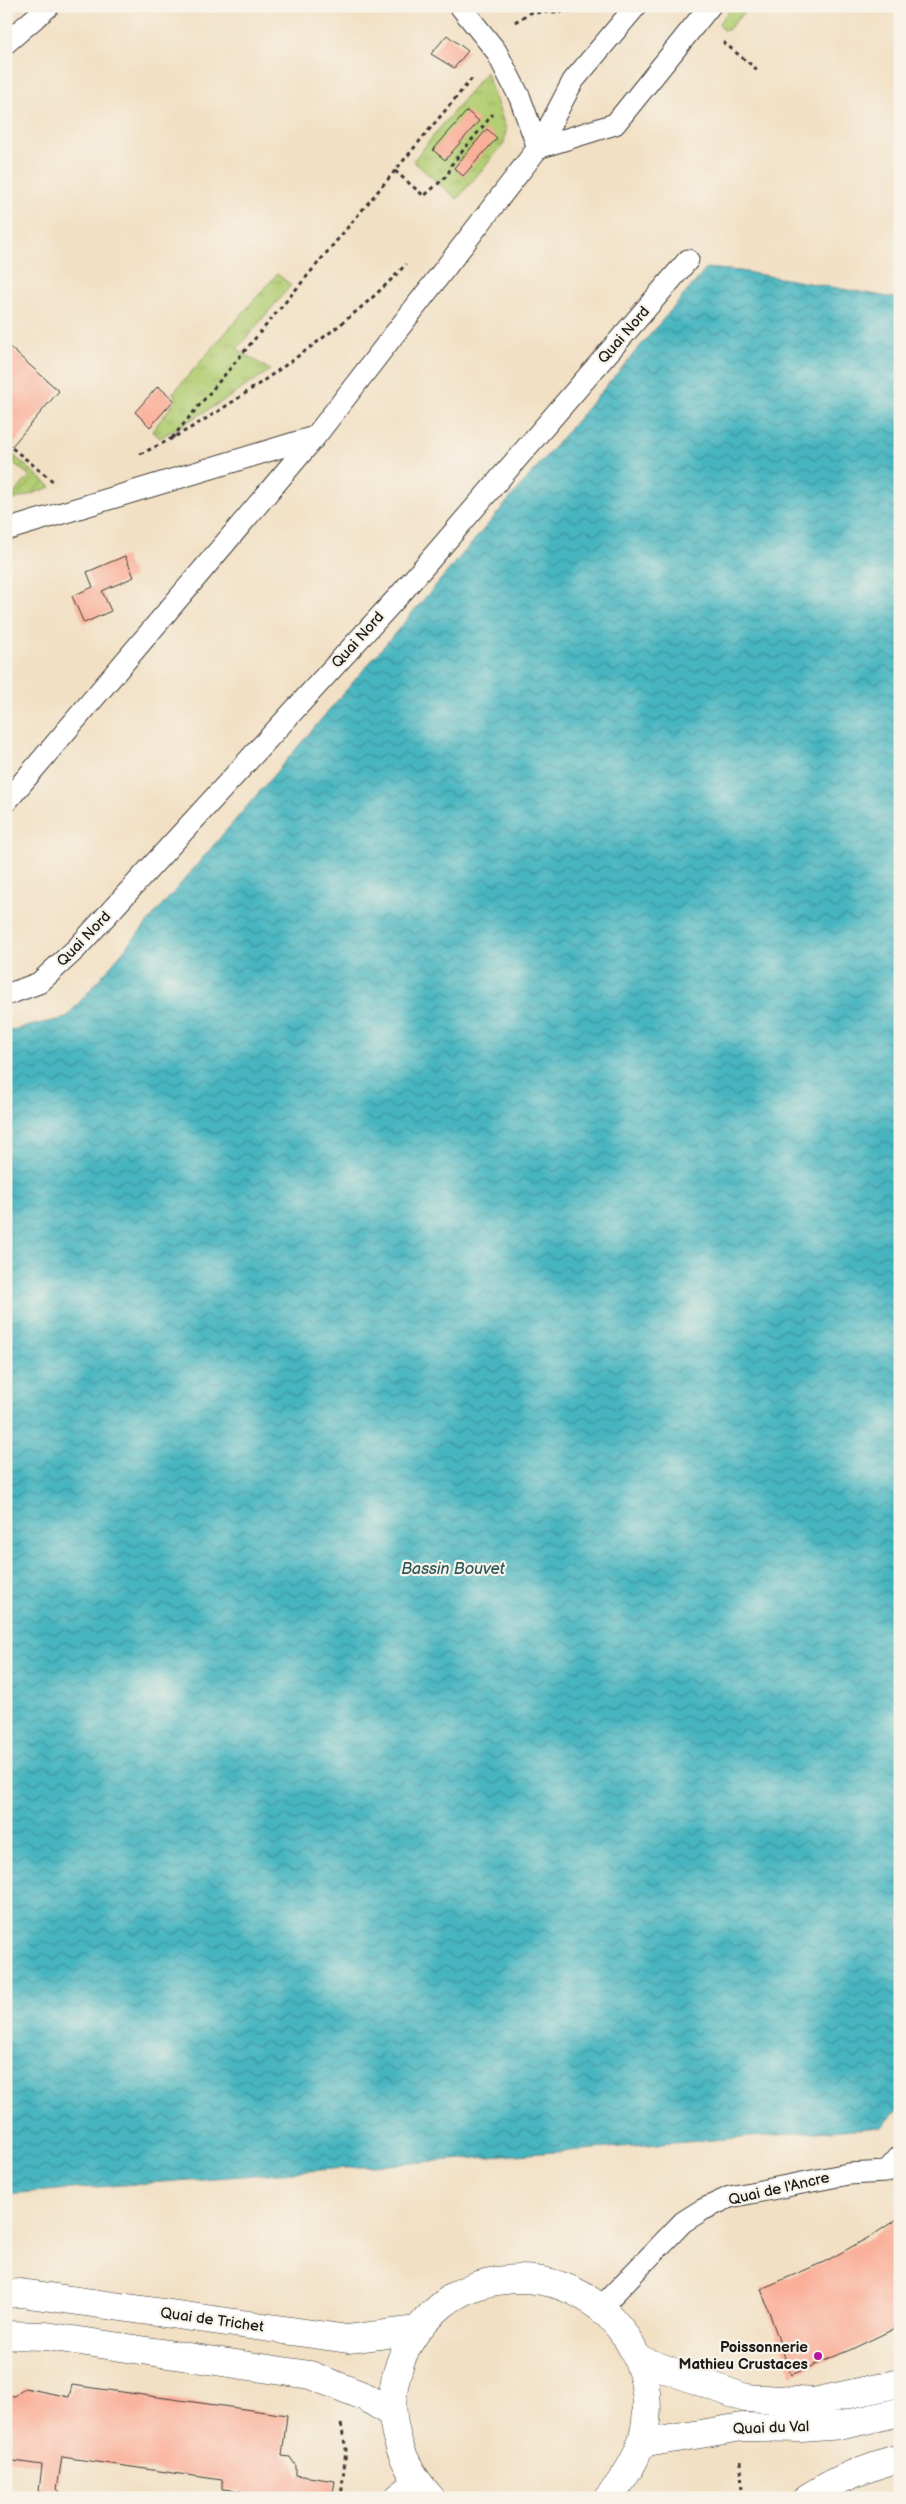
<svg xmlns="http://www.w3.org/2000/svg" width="906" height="2504" viewBox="0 0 906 2504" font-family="'Balsamiq Sans',sans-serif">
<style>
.grass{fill:url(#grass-tufts);stroke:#687548}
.garden{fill:url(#garden-furrows);stroke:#687548}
.water{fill:url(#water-waves);stroke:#32686e}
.building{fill:#faaf99}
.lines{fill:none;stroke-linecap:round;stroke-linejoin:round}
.service-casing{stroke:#3c3935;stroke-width:23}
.minor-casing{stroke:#3c3935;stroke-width:29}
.secondary-casing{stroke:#3c3935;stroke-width:29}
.path{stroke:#3c3935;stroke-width:3;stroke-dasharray:4 4;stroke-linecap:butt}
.service{stroke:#fff;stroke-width:21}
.minor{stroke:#fff;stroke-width:28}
.secondary{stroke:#fff;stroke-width:28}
.poi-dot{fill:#b5179e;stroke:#f7f3e8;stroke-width:2}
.labels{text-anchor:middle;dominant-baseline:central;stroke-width:4.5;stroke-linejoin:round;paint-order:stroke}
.street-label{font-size:15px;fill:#1c1c1c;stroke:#f7f3e8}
.poi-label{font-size:15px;font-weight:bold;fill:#1c1c1c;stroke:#f7f3e8;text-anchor:end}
.water-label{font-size:16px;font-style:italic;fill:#2d595e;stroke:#f7f3e8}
</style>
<defs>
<pattern id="grass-tufts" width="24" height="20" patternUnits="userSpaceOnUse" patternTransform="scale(1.25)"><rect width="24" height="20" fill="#b4ce74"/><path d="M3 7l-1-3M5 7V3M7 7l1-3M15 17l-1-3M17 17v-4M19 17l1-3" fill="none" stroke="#9ab064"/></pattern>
<pattern id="garden-furrows" width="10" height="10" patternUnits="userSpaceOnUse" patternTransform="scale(1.25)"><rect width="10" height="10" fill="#b4ce74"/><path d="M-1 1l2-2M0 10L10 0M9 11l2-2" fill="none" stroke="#9ab064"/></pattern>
<pattern id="water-waves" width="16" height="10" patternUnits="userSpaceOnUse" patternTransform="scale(1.25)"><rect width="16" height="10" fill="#47b5c0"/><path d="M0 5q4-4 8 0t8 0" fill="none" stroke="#3a929b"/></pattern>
</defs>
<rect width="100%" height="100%" fill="#f7f3e8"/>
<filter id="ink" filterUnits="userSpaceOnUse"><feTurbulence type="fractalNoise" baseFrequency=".02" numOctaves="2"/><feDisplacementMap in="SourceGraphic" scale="10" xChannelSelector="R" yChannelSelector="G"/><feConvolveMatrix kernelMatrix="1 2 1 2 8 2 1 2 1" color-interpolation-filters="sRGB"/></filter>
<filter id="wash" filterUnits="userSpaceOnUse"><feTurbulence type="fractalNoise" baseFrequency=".0096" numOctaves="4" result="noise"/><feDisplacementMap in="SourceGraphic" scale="20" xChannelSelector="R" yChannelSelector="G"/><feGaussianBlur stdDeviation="1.12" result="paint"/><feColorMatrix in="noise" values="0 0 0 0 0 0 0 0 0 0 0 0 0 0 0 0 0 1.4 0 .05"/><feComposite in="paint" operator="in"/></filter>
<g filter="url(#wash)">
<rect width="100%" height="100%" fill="#f2e0c4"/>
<g class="grass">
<polygon points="733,6 749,6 728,30 723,30 719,23"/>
<polygon points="486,72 506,129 504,144 457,199 413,161"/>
<polygon points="277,274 291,285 237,349 270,370 233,395 160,438 152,431 177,399 173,393"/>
</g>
<polygon class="garden" points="6,449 51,487 11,501 9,499 30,476 6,457"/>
<polygon class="water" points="707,268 740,271 900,299 900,2107 882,2127 6,2194 6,1031 66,1018"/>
<g id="blocks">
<g class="building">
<polygon points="447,35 468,51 454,68 431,54"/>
<polygon points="467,111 479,121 445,160 433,150"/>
<polygon points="487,129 497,138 463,176 454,168"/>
<polygon points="6,344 59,391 12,446 6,441"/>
<polygon points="158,386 174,400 150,427 135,412"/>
<polygon points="125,556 134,577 102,591 111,611 84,623 72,596 93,587 87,572"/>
<polygon points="900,2217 900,2326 852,2349 791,2375 761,2289 826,2261 873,2235"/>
<polygon points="72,2385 287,2415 282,2456 290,2457 296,2466 296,2475 335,2481 332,2498 240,2498 242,2491 222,2489 222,2480 62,2457 57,2489 65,2498 44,2498 39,2491 42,2465 6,2460 9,2434 6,2433 6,2395 15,2396 25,2388 69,2397"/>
</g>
</g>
</g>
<g filter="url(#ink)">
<use href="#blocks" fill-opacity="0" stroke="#3c3935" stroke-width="1"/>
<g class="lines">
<g class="service-casing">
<g id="service">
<polyline points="636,6 573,81 538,148 615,124 710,6"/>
<polyline points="6,43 49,6"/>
<polyline points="6,530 314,437"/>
<polyline points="6,802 315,437 538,148 520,98 496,51 460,6"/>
<polyline points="6,995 39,983 76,949 404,590 688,260"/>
<polyline points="601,2307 683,2222 702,2210 730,2197 848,2174 886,2172 900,2156"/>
</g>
</g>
<g class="minor-casing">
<g id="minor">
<polyline points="398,2498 417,2483"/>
<path d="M807 2498C837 2479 866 2467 900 2458"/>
</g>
</g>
<g class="secondary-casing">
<g id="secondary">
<polyline points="6,2294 21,2293 348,2339 417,2330"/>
<polyline points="6,2335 46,2336 310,2375 366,2397 392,2414"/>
<polyline points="638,2359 745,2398 814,2402 900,2383"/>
<polyline points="641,2444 742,2427 801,2428 843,2425 900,2412"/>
<path d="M431 2498C400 2464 384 2418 397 2373 404 2345 420 2323 442 2305 460 2290 482 2282 505 2280 586 2270 655 2340 646 2421 643 2451 627 2476 608 2498"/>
</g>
</g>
<g class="path">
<polyline points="515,22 529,13 592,10"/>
<polyline points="723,42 760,72"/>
<polyline points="395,171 424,196 448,175 451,165 493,114"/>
<polyline points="172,438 474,76"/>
<polyline points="6,443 54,482"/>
<path d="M140 454C191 431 235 401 280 369 325 337 369 305 406 264"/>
<polyline points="341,2424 346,2449 341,2498"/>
<polyline points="741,2461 742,2498"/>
</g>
<use href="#service" class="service"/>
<use href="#minor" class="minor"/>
<use href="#secondary" class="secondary"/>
</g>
</g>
<circle class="poi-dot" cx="818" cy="2356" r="5"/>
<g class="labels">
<g class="street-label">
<text transform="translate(624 335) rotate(-49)">Quai Nord</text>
<text transform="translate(358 640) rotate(-48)">Quai Nord</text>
<text transform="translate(84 939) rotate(-46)">Quai Nord</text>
<text transform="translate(779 2189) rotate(-13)">Quai de l'Ancre</text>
<text transform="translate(212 2320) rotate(8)">Quai de Trichet</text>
<text transform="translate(771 2428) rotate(-2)">Quai du Val</text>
</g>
<g class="poi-label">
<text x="808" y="2347">Poissonnerie<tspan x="808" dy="17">Mathieu Crustaces</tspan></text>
</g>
<g class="water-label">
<text x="453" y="1569">Bassin Bouvet</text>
</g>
</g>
<rect width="906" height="2504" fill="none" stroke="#f7f3e8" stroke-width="25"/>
</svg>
